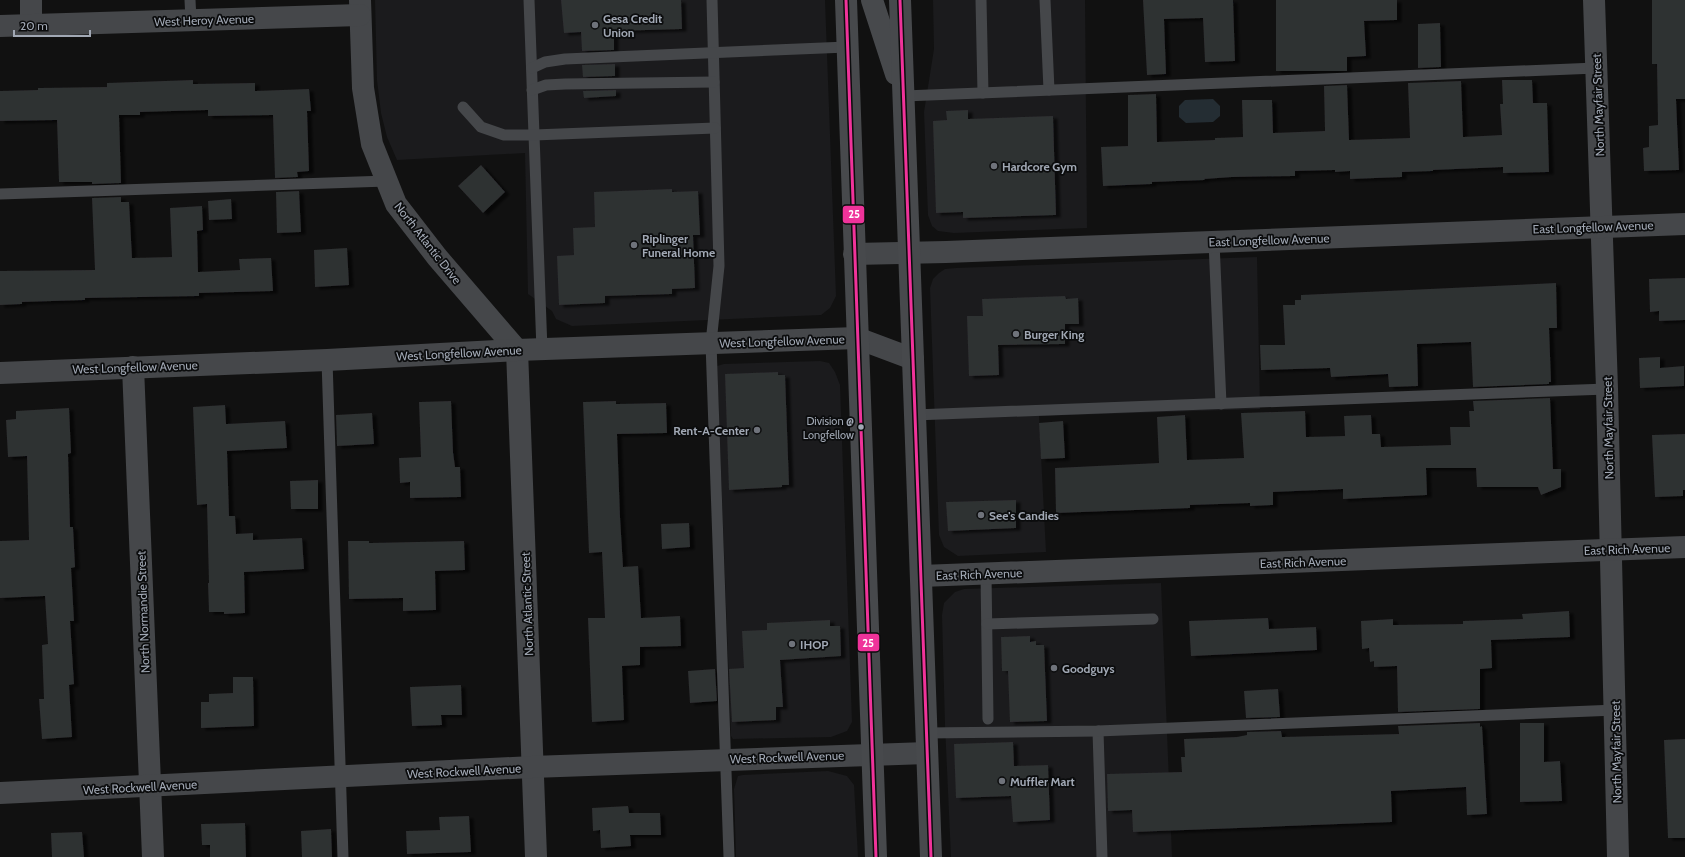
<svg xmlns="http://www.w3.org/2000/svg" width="1685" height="857" viewBox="0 0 1685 857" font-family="Cabin,sans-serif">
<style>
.built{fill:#1b1b1d}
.water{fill:#242d33}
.building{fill:#2f3032;filter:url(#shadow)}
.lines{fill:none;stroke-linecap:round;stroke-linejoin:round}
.service{stroke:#45474a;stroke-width:11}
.minor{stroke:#45474a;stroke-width:22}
.primary{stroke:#47494c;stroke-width:22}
.bus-1-casing{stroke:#0b0c0d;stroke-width:6}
.bus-1{stroke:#ef339a;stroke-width:3}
.poi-dot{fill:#6f737b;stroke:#0b0c0d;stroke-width:1.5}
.bus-dot{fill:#a1a8b4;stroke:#0b0c0d;stroke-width:1.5}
.labels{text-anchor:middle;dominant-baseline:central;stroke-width:3.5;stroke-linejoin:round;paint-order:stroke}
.bus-label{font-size:11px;fill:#a1a8b4;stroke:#0b0c0d;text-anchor:end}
.poi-label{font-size:12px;font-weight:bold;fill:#a1a8b4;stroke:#0b0c0d;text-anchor:start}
.street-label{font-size:12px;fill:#a1a8b4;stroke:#0b0c0d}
.line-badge{stroke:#0b0c0d;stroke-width:1.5}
.badge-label{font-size:11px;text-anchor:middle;font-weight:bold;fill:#fff}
</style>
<defs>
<filter id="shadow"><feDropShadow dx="4.5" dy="2.5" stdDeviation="1" flood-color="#0009"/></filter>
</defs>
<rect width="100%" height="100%" fill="#111"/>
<g class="built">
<polygon points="375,0 825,0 836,296 830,308 821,315 572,326 556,319 552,311 528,294 525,153 397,160 387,137 381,113 377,80"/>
<polygon points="933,0 1085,0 1087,228 954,233 938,231 932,226 928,215 924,112 934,49"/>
<polygon points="1257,257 1260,409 1039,416 1046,552 958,556 944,547 939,535 930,288 933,279 939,273 945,269 956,268"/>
<polygon points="820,361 829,363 835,372 840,385 852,722 847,731 831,737 733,739 731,736 717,366 724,364"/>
<polygon points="1161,583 1172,857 951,857 945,725 942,615 944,603 955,592 964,589"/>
<polygon points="828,771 847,776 854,785 858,857 736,857 734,789 738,776 743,775"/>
</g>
<polygon class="water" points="1213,99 1220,106 1220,116 1213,122 1186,123 1179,117 1179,106 1185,100"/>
<g class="building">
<polygon points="561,0 681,0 682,29 614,31 614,50 582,51 581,32 564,33"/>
<polygon points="1143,0 1233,0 1235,61 1205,62 1203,18 1164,19 1166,74 1147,75"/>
<polygon points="1276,0 1397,0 1397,20 1364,21 1366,56 1347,57 1347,71 1276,71"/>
<polygon points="1652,0 1685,0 1685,99 1676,99 1679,170 1644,171 1643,148 1649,147 1649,126 1658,125 1657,64 1652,64"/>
<polygon points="1440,23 1441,67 1418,68 1418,24"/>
<polygon points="615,64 615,76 583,77 582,65"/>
<polygon points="193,80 193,84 255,83 255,91 309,89 311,111 307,111 309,171 297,172 298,177 275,178 273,115 208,116 208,110 140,112 140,115 119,115 121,183 92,184 92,182 59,182 57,120 0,121 0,91 38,90 38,88 107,87 107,83"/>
<polygon points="1502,80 1532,80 1533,103 1547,103 1549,172 1503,173 1503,167 1433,170 1433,171 1402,172 1402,177 1350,179 1350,171 1335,172 1335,170 1295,171 1295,176 1232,177 1204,179 1205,180 1152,182 1152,184 1103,186 1101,147 1128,146 1128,95 1156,94 1157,142 1215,140 1215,138 1243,137 1242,100 1272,100 1273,133 1325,131 1324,86 1347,85 1349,140 1410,138 1408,83 1461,81 1463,137 1502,135 1500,104 1503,104"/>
<polygon points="616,90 616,96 584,98 583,91"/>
<polygon points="968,110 968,119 1053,116 1056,215 963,218 963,212 936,213 933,121 947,120 946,111"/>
<polygon points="481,165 505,192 483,213 458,186"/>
<polygon points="672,189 672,192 698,191 700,235 693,235 695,288 672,289 672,294 605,296 605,303 559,305 557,256 574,255 573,228 595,227 594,192"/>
<polygon points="299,191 301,232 277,233 276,192"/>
<polygon points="121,197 121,202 129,202 132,258 172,257 170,208 202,206 203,230 197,231 198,272 240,270 239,259 271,258 273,291 199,293 199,296 85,298 85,300 22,302 22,304 0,305 0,271 95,270 92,198"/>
<polygon points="231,199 232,219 209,220 208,201"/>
<polygon points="347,248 349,285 315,287 314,250"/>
<polygon points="1685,278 1685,320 1659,321 1659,311 1650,312 1649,279"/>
<polygon points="1556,283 1557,328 1549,328 1551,382 1549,382 1549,384 1473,387 1471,342 1417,344 1418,386 1389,387 1388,374 1331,377 1330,368 1261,370 1260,345 1285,345 1283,305 1295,305 1295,300 1301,300 1301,295"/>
<polygon points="1065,296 1066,299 1078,298 1079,324 1065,324 1065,344 998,345 999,375 969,376 967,316 983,316 982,299"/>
<polygon points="1660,357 1660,368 1684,366 1684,386 1640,388 1639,358"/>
<polygon points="778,372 778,375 785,375 789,485 782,485 782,487 729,490 725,374"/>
<polygon points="1550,398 1553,469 1561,469 1561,487 1541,495 1538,487 1477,487 1476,468 1426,468 1427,495 1343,499 1343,489 1273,492 1273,505 1250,506 1250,503 1190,505 1190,508 1056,513 1055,468 1159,463 1157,417 1185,415 1187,460 1244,458 1241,413 1305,411 1306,437 1345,436 1344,416 1371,415 1372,434 1380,434 1381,447 1451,445 1450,427 1470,427 1469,411 1474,411 1473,401"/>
<polygon points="451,401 453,452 455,467 460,467 461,497 410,498 410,482 400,483 399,458 421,457 419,402"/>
<polygon points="616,401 616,404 666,403 667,433 617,434 620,517 623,567 638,566 641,618 680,616 681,646 640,647 640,665 622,666 624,720 592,722 588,618 605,618 602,552 589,553 583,402"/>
<polygon points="225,405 226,424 285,421 287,448 227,451 229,516 235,516 236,534 253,533 253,540 302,538 304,569 244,572 245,613 224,614 224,612 209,612 208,583 209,583 207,504 197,505 193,407"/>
<polygon points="69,408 71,453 68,454 70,527 73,527 75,567 71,568 74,621 70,621 74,684 69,685 72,737 42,739 39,699 44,699 42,645 48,644 45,596 0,598 0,541 29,540 27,456 8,457 6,420 16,419 16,411"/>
<polygon points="372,413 374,444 337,446 336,415"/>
<polygon points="1063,421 1065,458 1041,459 1039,423"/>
<polygon points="1685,434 1685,490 1683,490 1683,496 1655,497 1652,435"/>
<polygon points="318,480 318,509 291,509 290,481"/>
<polygon points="1016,500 1016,528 948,531 946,502"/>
<polygon points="689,523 690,547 662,549 661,524"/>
<polygon points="348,541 369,541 369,543 464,541 465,570 435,571 436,610 403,611 403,598 349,599"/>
<polygon points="1569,611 1570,637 1491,640 1492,668 1480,669 1480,709 1398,712 1397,666 1374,667 1374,661 1370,662 1369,648 1362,649 1361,621 1393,619 1393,625 1463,624 1463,621 1523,619 1522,614"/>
<polygon points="1268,618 1269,629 1316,627 1317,650 1191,656 1189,621"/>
<polygon points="830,620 830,626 840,626 841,656 780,660 783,707 776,707 776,720 732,722 729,669 744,668 742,631 767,630 767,623"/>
<polygon points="1030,636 1030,642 1036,641 1036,645 1044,645 1047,721 1010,722 1008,671 1002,671 1001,637"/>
<polygon points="715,669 717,701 690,703 688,671"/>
<polygon points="233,677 253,677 254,726 201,728 201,702 209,702 209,694 233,693"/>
<polygon points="461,685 462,715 441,715 442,725 412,726 410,687"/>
<polygon points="1278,689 1280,717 1246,718 1244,691"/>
<polygon points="1480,723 1480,727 1482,726 1487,814 1467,815 1466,787 1391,791 1392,822 1133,832 1132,810 1108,811 1107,774 1182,772 1181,757 1185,757 1184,739 1237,737 1247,735 1247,732 1281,731 1282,737 1399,734 1398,726"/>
<polygon points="1520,723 1544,723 1544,762 1560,761 1562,801 1520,802"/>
<polygon points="1685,739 1685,838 1668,838 1664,740"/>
<polygon points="1013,742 1014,766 1048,765 1050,820 1013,822 1011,796 956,798 954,744"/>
<polygon points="628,806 629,813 660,813 661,835 630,835 631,846 601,848 600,830 593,831 592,808"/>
<polygon points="469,816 471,852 407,854 406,831 440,830 439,817"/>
<polygon points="245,823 246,857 210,857 210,845 202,845 201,824"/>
<polygon points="331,829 332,857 302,857 301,831"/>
<polygon points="82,832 84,857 52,857 51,833"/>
</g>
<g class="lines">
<g class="service">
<polyline points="190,0 191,20"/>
<polyline points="529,0 542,350"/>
<polyline points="712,0 719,266 711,343 729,857"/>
<polyline points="981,0 983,93"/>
<polyline points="1045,0 1049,90"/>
<polyline points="532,68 545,62 565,59 847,47"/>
<polyline points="532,90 546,85 565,84 714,82"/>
<polyline points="904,96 1596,68"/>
<polyline points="463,107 481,127 504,135 534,135 715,128"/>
<polyline points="0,194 387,181"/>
<polyline points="1214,242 1221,404"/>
<polyline points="327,360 343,857"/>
<polyline points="914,415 1607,389"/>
<polyline points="986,574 988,719"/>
<polyline points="987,624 1153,619"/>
<polyline points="1098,731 1102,857"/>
<polyline points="926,733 1098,731 1616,710"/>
</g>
<g class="minor">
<polyline points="31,0 31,25"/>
<polyline points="360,0 363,88 372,144 396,204 437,257 517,350 536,857"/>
<polyline points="1594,0 1607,389 1618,857"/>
<polyline points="0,26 360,15"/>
<polyline points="854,254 946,252 1685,224"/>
<polyline points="133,367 153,857"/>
<polyline points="0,373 327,360 517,350 857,338 913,359"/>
<polyline points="921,576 1685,547"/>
<polyline points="0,793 532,767 927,753"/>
</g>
<g class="primary">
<polyline points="846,0 876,857"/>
<polyline points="872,0 896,74"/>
<polyline points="900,0 931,857"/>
</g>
<g class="bus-1-casing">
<g id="bus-1">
<polyline points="846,0 876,857"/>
<polyline points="900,0 931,857"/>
</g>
</g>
<use href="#bus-1" class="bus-1"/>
</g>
<g class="poi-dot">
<circle cx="595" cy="25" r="4"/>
<circle cx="994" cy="166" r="4"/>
<circle cx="634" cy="245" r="4"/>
<circle cx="1016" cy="334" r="4"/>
<circle cx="757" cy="430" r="4"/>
<circle cx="981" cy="515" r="4"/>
<circle cx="792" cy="644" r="4"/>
<circle cx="1054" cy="668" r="4"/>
<circle cx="1002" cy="781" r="4"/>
</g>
<circle class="bus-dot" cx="861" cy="427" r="3.5"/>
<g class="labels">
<g class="bus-label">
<text x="854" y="421">Division @<tspan x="854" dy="14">Longfellow</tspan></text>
</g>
<g class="poi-label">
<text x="603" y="18">Gesa Credit<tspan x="603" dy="14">Union</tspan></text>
<text x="1002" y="166">Hardcore Gym</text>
<text x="642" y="238">Riplinger<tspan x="642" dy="14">Funeral Home</tspan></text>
<text x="1024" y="334">Burger King</text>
<text x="749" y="430" text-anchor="end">Rent-A-Center</text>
<text x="989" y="515">See's Candies</text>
<text x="800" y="644">IHOP</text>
<text x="1062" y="668">Goodguys</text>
<text x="1010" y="781">Muffler Mart</text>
</g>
<g class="street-label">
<text transform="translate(204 20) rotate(-2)">West Heroy Avenue</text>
<text transform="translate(1598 105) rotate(-92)">North Mayfair Street</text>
<text transform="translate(1593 227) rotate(-2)">East Longfellow Avenue</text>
<text transform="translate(1269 240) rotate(-2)">East Longfellow Avenue</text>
<text transform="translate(428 243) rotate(52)">North Atlantic Drive</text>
<text transform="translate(782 341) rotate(-2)">West Longfellow Avenue</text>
<text transform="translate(459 353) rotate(-3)">West Longfellow Avenue</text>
<text transform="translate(135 367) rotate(-2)">West Longfellow Avenue</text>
<text transform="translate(1608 428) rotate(-91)">North Mayfair Street</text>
<text transform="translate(1627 549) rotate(-2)">East Rich Avenue</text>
<text transform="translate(1303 562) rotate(-2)">East Rich Avenue</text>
<text transform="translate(979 574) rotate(-2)">East Rich Avenue</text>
<text transform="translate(527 604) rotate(-92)">North Atlantic Street</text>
<text transform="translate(143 612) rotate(-92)">North Normandie Street</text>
<text transform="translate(1616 752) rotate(-91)">North Mayfair Street</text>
<text transform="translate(787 757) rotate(-2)">West Rockwell Avenue</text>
<text transform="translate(464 771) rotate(-3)">West Rockwell Avenue</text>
<text transform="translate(140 787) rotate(-3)">West Rockwell Avenue</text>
</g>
</g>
<g class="line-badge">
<rect x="842" y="205" width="23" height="19" rx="4" fill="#ef339a"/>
<rect x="857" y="633" width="23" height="19" rx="4" fill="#ef339a"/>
</g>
<g class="badge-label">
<text x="854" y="218">25</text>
<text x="868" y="647">25</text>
</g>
<path d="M14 30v6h76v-6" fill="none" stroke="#a1a8b4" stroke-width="2"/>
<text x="20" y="30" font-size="12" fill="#a1a8b4" stroke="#0b0c0d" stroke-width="3" paint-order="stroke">20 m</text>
</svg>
